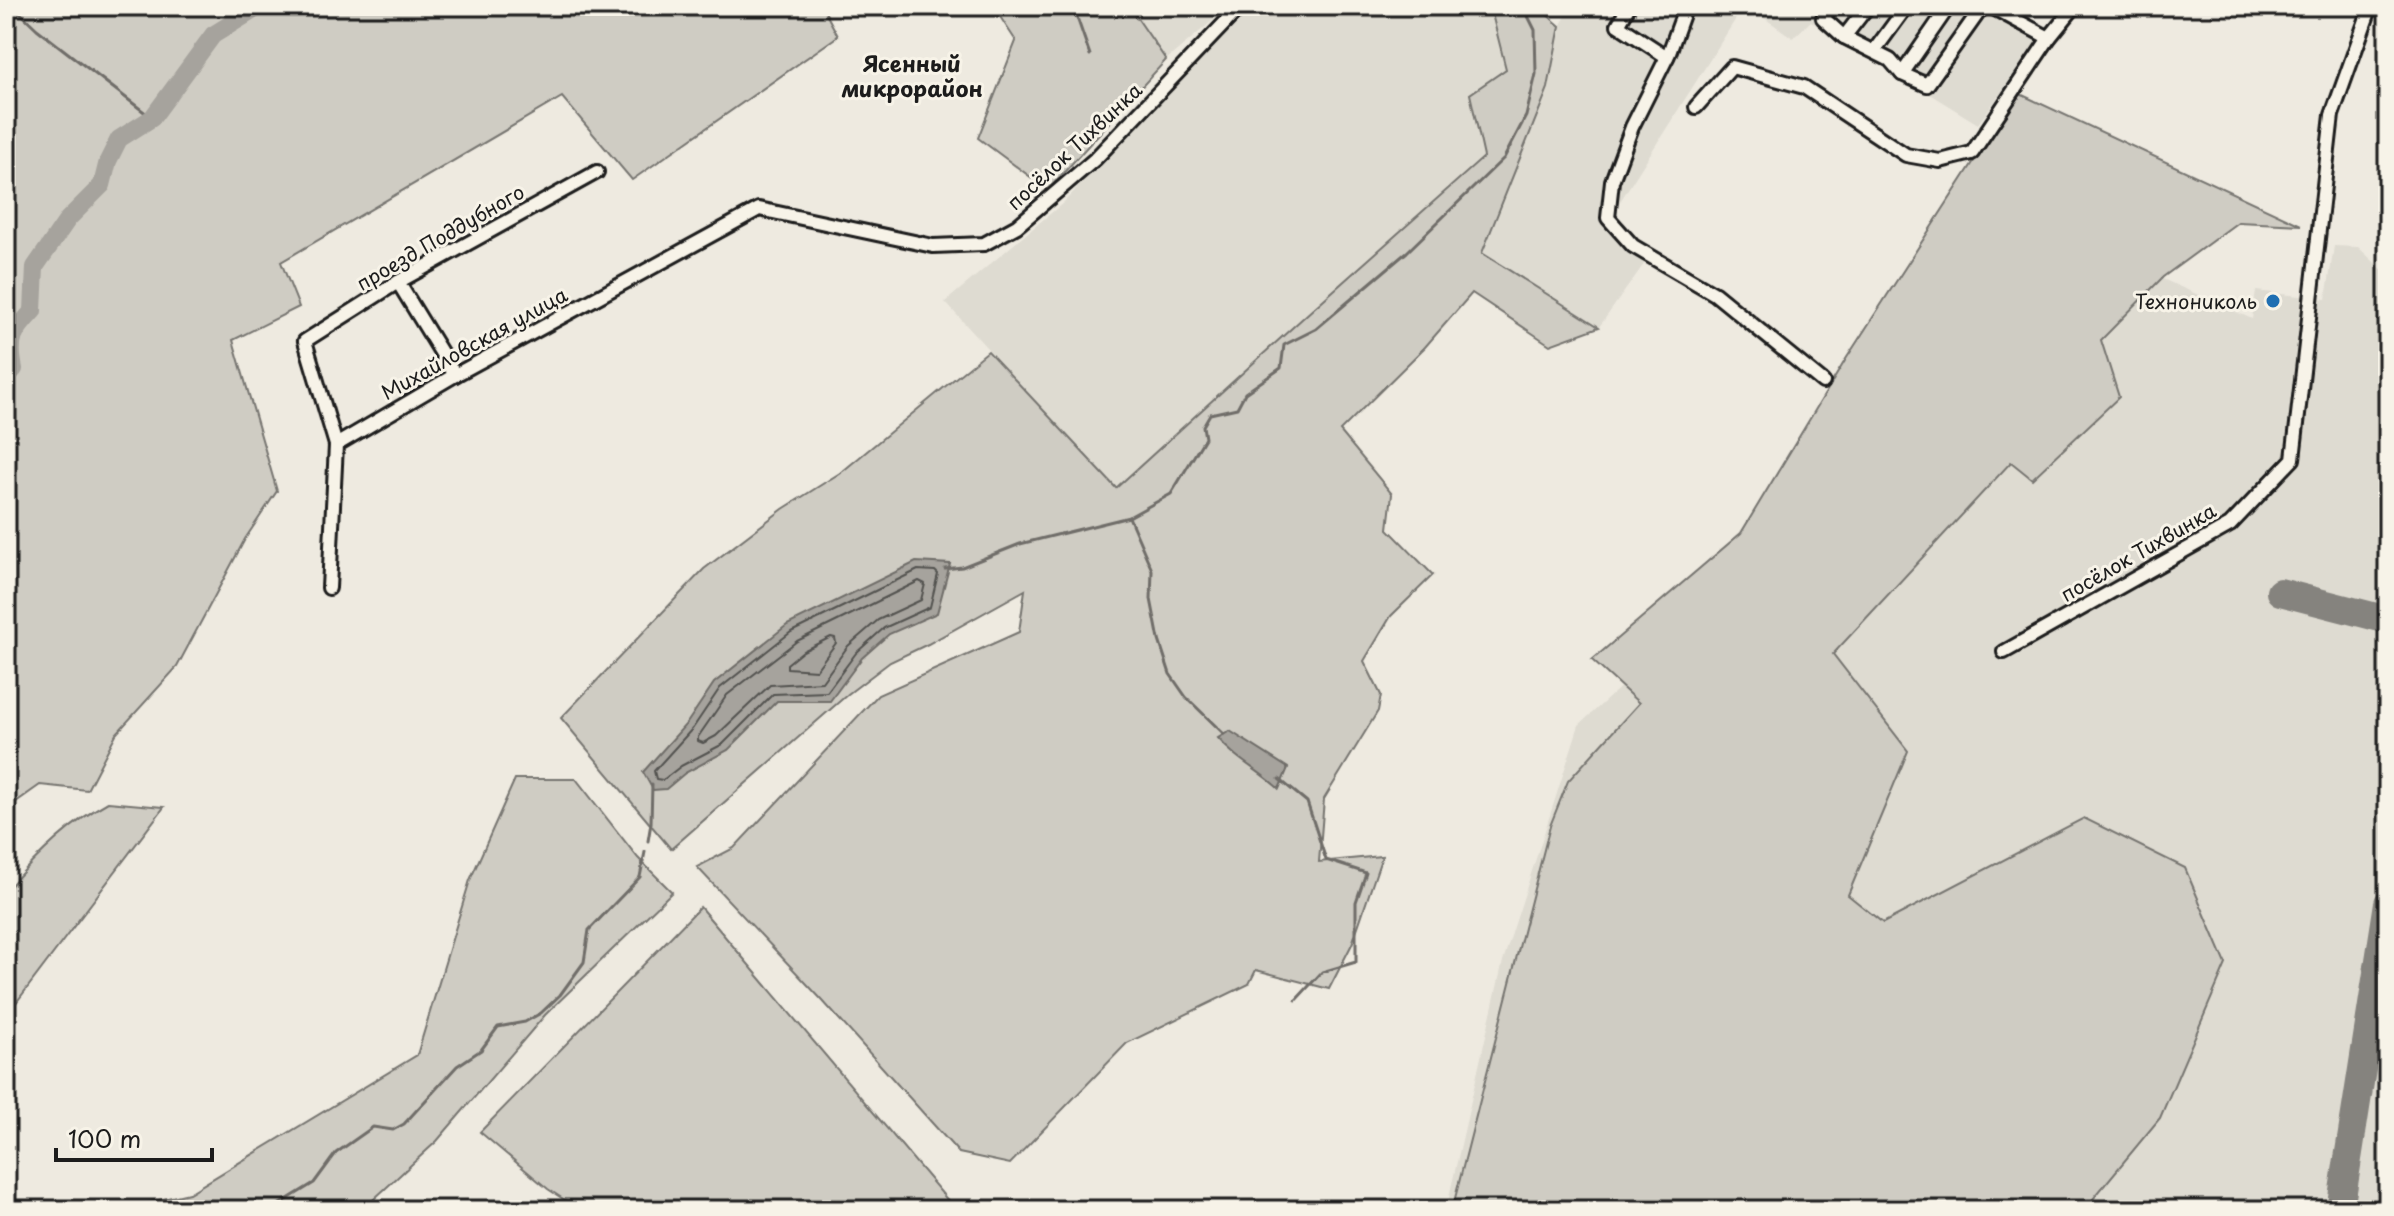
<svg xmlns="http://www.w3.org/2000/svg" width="2394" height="1216" viewBox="0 0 2394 1216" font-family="'Playpen Sans',sans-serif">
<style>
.built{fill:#dedbd1}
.green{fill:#cfccc3;stroke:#767470;stroke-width:2}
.water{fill:#a6a39d;stroke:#6f6d69;stroke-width:2}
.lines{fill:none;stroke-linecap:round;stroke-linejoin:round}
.shore{stroke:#535250;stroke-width:2}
.stream{stroke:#6f6d69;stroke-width:3}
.river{stroke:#a6a39d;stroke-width:18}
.taxiway{stroke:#85837e;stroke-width:28}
.minor-casing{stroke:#1c1c1c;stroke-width:18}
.minor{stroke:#f7f3e8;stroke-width:12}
.poi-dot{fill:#1f6fb2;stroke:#f7f3e8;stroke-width:3}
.labels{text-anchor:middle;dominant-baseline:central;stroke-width:6;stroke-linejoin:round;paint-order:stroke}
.street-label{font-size:20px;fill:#1c1c1c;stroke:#f7f3e8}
.poi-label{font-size:20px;fill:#1c1c1c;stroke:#f7f3e8;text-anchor:end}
.neighbourhood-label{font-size:22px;font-weight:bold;fill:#1c1c1c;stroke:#f7f3e8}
</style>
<rect width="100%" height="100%" fill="#eeeae0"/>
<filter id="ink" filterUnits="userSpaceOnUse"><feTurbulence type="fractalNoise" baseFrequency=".0125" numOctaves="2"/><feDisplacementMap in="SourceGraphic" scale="16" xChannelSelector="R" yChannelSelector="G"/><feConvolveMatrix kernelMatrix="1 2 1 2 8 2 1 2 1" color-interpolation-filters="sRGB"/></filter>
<g filter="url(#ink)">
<g class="built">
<polygon points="1129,6 1230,6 1166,60"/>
<polygon points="1250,6 1490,6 1506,69 1470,94 1484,157 1315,307 1116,489 945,302 1063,203"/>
<polygon points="1572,6 1744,6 1614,211 1644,264 1599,327 1482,254 1548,88 1560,26"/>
<polygon points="1747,6 2000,6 2044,34 1978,124 1811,21 1793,38"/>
<polygon points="2334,246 2358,247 2388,275 2388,1210 1446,1210 1503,961 1579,725 1708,607 2138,268 2252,319 2256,291 2326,299"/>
</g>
<g class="green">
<polygon points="6,6 822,6 838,36 632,180 562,97 281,262 299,307 233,340 277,491 245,539 177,667 116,734 87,790 40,785 6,809"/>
<polygon points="993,6 1129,6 1166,60 1048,190 978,138 1016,41"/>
<polygon points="1490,6 1537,6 1560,26 1548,88 1482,253 1599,327 1550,345 1472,293 1425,347 1340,431 1392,494 1388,529 1433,575 1391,616 1364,661 1381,695 1378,711 1324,799 1319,862 1382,856 1352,944 1329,989 1256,970 1249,984 1127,1043 1010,1164 959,1153 822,1000 697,867 734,848 878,695 1019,632 1025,590 928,644 890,662 848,694 671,849 561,718 704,569 783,509 843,471 988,351 1116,488 1315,307 1484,157 1470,94 1506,69"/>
<polygon points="2018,93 2301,225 2238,222 2163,277 2101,340 2119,397 2032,479 2011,462 1833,654 1908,751 1848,895 1883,923 2084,818 2185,868 2226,964 2160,1118 2084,1210 1452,1210 1550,826 1568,781 1639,703 1592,660 1741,533 1846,359"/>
<polygon points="515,779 576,779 638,858 672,892 545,1015 437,1141 362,1210 115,1210 189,1193 417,1055 470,880"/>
<path d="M108 802 164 807 6 1016V891C35 857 70 823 108 802Z"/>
<polygon points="700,907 956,1210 580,1210 548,1189 480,1132"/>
</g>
<g class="water">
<polygon points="916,562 950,564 937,613 889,634 862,658 830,701 777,701 728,750 685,773 666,789 653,790 643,772 687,723 714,683 787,625"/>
<path d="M1230 731 1288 768 1279 789C1259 770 1236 760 1218 738Z"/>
</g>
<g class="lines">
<g class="shore">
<polygon points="918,570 935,571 938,574 930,607 884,628 856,653 827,692 773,694 723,744 681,766 663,780 656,779 654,771 693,728 720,688 791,632"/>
<polygon points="919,581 925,584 921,600 878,620 848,646 822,682 770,685 716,736 703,743 698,741 698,737 727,695 797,641"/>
<polygon points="831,637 835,638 836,643 816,670 787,668 787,664 803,651"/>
</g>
<g class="stream">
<polyline points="13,6 37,29 152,118"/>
<polyline points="231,6 244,18"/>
<polyline points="1073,6 1090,55"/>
<polyline points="1129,517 1152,570 1151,599 1159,640 1170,674 1186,697 1224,734"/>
<polyline points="945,569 962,567 1020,544 1129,517 1171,494 1205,438 1203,426 1210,414 1237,408 1245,393 1281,368 1284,345 1316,329 1407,252 1504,158 1526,116 1536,74 1535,30 1523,6"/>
<polyline points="1279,779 1307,802 1326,860 1366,873 1356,902 1356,962 1322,972 1296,1000"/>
<polyline points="648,841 651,823 652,785"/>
<polyline points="270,1210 314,1183 336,1153 373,1127 393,1130 404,1124 457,1066 481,1050 498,1027 525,1022 541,1013 560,995 584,962 589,930 640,877 645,852"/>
</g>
<path class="river" d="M6 378 14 369C8 340 13 332 33 311L35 267 68 219 102 185 108 161 119 139 152 118 213 35 260 6"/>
<g class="taxiway">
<polyline points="2280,592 2388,620"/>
<polyline points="2340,1210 2388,903"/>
</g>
<g class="minor-casing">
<g id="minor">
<polyline points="1629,6 1618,25 1667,57"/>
<polyline points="1686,6 1669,53 1632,127 1612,181 1608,218 1633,246 1715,294 1823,382"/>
<polyline points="1831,6 1823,18 1844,37 1890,60 1902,74 1927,85 1983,6"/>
<polyline points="1990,6 2049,38"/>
<polyline points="1844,37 1868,6"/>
<polyline points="1874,51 1907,6"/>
<polyline points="1902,74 1949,6"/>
<polyline points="1696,107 1732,67 1804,87 1906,155 1940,161 1972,153 2049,38 2075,6"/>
<polyline points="398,282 455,375"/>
<polyline points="336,445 305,341 398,282 597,172"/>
<polyline points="329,588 336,445 455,375 759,209 933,246 984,244 1017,226 1095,159 1241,6"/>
<polyline points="2004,652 2230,525 2293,459 2332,115 2371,6"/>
</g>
</g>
<use href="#minor" class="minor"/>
</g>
</g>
<circle class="poi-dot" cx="2273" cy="301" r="8"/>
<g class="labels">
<g class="street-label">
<text transform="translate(1074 146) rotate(-43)">посёлок Тихвинка</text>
<text transform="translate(440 237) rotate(-30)">проезд Поддубного</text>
<text transform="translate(474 343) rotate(-29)">Михайловская улица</text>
<text transform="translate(2138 552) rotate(-30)">посёлок Тихвинка</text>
</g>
<g class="poi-label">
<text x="2257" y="301">Технониколь</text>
</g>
<g class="neighbourhood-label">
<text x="912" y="62">Ясенный<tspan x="912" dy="25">микрорайон</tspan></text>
</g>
</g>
<rect width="2394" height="1216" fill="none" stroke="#f7f3e8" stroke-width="32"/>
<rect x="16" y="16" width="2362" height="1184" fill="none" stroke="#1c1c1c" stroke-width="3" filter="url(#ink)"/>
<path d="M56 1148v12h156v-12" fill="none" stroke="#1c1c1c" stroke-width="4"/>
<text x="68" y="1148" font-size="24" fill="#1c1c1c" stroke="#f7f3e8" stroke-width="6" paint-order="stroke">100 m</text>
</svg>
